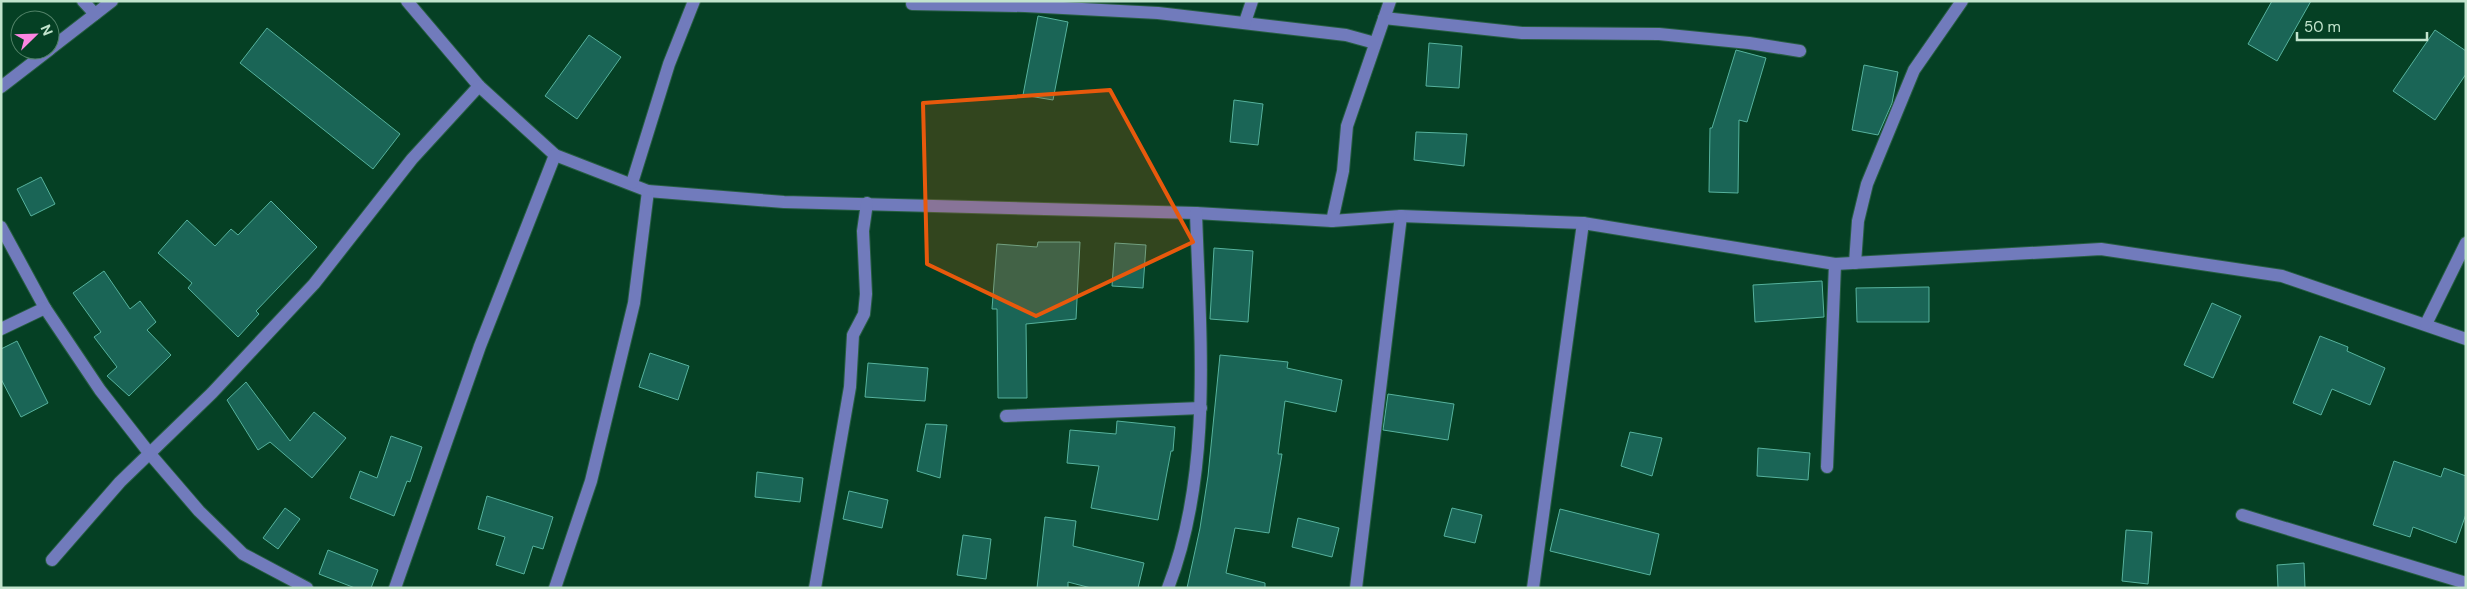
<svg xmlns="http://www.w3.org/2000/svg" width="2467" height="589" viewBox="0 0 2467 589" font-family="'DM Sans',sans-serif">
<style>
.building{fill:#1a6556;stroke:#56b29d}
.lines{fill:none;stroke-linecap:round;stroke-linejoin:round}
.minor-casing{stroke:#275e42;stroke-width:14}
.minor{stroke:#717bbc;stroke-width:12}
.marked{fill:#e8590c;fill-opacity:0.2;stroke:#e8590c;stroke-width:4;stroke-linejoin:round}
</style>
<rect width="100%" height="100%" fill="#054024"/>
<g class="building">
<polygon points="2272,1 2311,1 2277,61 2248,44"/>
<polygon points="1038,16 1068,22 1053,100 1023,95"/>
<polygon points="267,28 400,134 373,169 240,63"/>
<polygon points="2435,30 2466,51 2466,74 2435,120 2393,91"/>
<polygon points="589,35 621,57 577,119 545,96"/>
<polygon points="1429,43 1462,46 1459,88 1426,86"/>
<polygon points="1736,50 1766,58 1747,122 1739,120 1738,193 1709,192 1710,128 1712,128"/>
<polygon points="1864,65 1898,72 1892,103 1878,135 1852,130"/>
<polygon points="1234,100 1263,104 1258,145 1230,142"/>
<polygon points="1416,132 1467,134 1464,166 1414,160"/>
<polygon points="41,177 55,204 31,216 17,189"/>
<polygon points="271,201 317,247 256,311 259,314 238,337 188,288 192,283 158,253 187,220 215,246 231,229 238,235"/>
<polygon points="1038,242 1080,242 1076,319 1026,324 1027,398 998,398 997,309 992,309 997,244 1037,247"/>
<polygon points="1115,243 1146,245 1143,288 1112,286"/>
<polygon points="1214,248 1253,251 1248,322 1210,319"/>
<polygon points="104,271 130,309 140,301 156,322 147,330 171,355 129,396 107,376 117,367 94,337 101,332 73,293"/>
<polygon points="1822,281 1824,317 1755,322 1753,285"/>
<polygon points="1929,287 1929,322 1857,322 1856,288"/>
<polygon points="2212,303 2241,316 2213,378 2184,365"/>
<polygon points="2320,336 2348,347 2347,351 2385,368 2370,405 2332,389 2321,415 2293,403"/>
<polygon points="17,341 48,403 21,417 1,379 1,349"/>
<polygon points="650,353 689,366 678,400 639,387"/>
<polygon points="1220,355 1288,362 1287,368 1342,380 1336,412 1285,401 1278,454 1282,454 1269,533 1235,528 1226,573 1265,583 1265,588 1187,588 1200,528 1208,476"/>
<polygon points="868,363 928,368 925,401 865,397"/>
<polygon points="246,382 290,441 314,412 346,438 312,478 270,442 258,450 227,400"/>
<polygon points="1388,394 1454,404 1448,440 1383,430"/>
<polygon points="1117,421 1175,427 1173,451 1171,451 1158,520 1091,508 1099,466 1067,463 1070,430 1116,434"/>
<polygon points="926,424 947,425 940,478 917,471"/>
<polygon points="1630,432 1662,438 1652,476 1621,466"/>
<polygon points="391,436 422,447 410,482 407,481 394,516 350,498 360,471 377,478"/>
<polygon points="1758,448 1810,453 1808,480 1757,476"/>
<polygon points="2394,461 2441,477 2444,468 2466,476 2466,514 2456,543 2413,527 2410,537 2373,525"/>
<polygon points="757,472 803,478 800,502 755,497"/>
<polygon points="849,491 888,500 882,528 843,519"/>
<polygon points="487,496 553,517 543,549 533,546 524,574 496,565 505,537 478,529"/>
<polygon points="285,508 300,519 278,549 263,538"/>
<polygon points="1452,508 1482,515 1475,543 1444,536"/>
<polygon points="1560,509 1659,534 1650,575 1550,551"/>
<polygon points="1045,517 1076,521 1073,546 1144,563 1138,588 1091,588 1068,582 1068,588 1037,588"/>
<polygon points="1298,518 1339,528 1332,557 1292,547"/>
<polygon points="2126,530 2152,532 2148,584 2122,581"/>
<polygon points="963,535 991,539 986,579 957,575"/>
<polygon points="328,550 378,570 371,588 355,588 319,574"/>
<polygon points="2304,563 2305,588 2278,588 2277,565"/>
</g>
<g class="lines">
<g class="minor-casing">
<g id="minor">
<polyline points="83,1 95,14"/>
<polyline points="407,1 479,86 555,155 648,191 784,202 1196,213 1332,221 1401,216 1583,223 1835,264 2101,249 2282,276 2466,339"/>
<polyline points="912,4 1025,6 1158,13 1346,35 1375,43"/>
<polyline points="1384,18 1522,33 1659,34 1749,43 1800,51"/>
<polyline points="1245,22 1252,1"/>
<polyline points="50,49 112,1"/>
<polyline points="1,87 49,50"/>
<polyline points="632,183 669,64 694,1"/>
<polyline points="1332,221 1343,171 1347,126 1390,1"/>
<polyline points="1,227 45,308 100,390 150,454 199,511 243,554 307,588"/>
<polyline points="1855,263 1858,221 1867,184 1914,70 1962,1"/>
<polyline points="2426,324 2466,243"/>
<polyline points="1,329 45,308"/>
<polyline points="1006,416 1201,408"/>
<polyline points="1827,467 1835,264"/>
<polyline points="2242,515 2466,583"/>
<polyline points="52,560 120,482 212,393 314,284 412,159 479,86"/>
<polyline points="395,588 480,346 555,155"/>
<polyline points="555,588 591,481 634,303 648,191"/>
<polyline points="815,588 850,387 853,335 864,314 866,294 863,231 867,203"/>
<path d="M1168 588C1213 472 1200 335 1196 213"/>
<polyline points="1356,588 1401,216"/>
<polyline points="1533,588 1583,223"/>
</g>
</g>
<use href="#minor" class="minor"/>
</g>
<path class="marked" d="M1110 90 1193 242 1036 316 927 264 923 103Z"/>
<rect width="2467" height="589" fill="none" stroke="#c2e4cd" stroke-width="5"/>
<g transform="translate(35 35) rotate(67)"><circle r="24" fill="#054024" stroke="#518268"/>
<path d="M0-4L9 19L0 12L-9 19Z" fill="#fd86e2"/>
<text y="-8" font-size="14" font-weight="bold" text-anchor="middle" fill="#c2e4cd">N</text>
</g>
<path d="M2297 32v8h130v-8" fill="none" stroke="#c2e4cd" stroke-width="2.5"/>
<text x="2304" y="32" font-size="15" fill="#c2e4cd" stroke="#054024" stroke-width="4" paint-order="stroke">50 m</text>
</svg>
